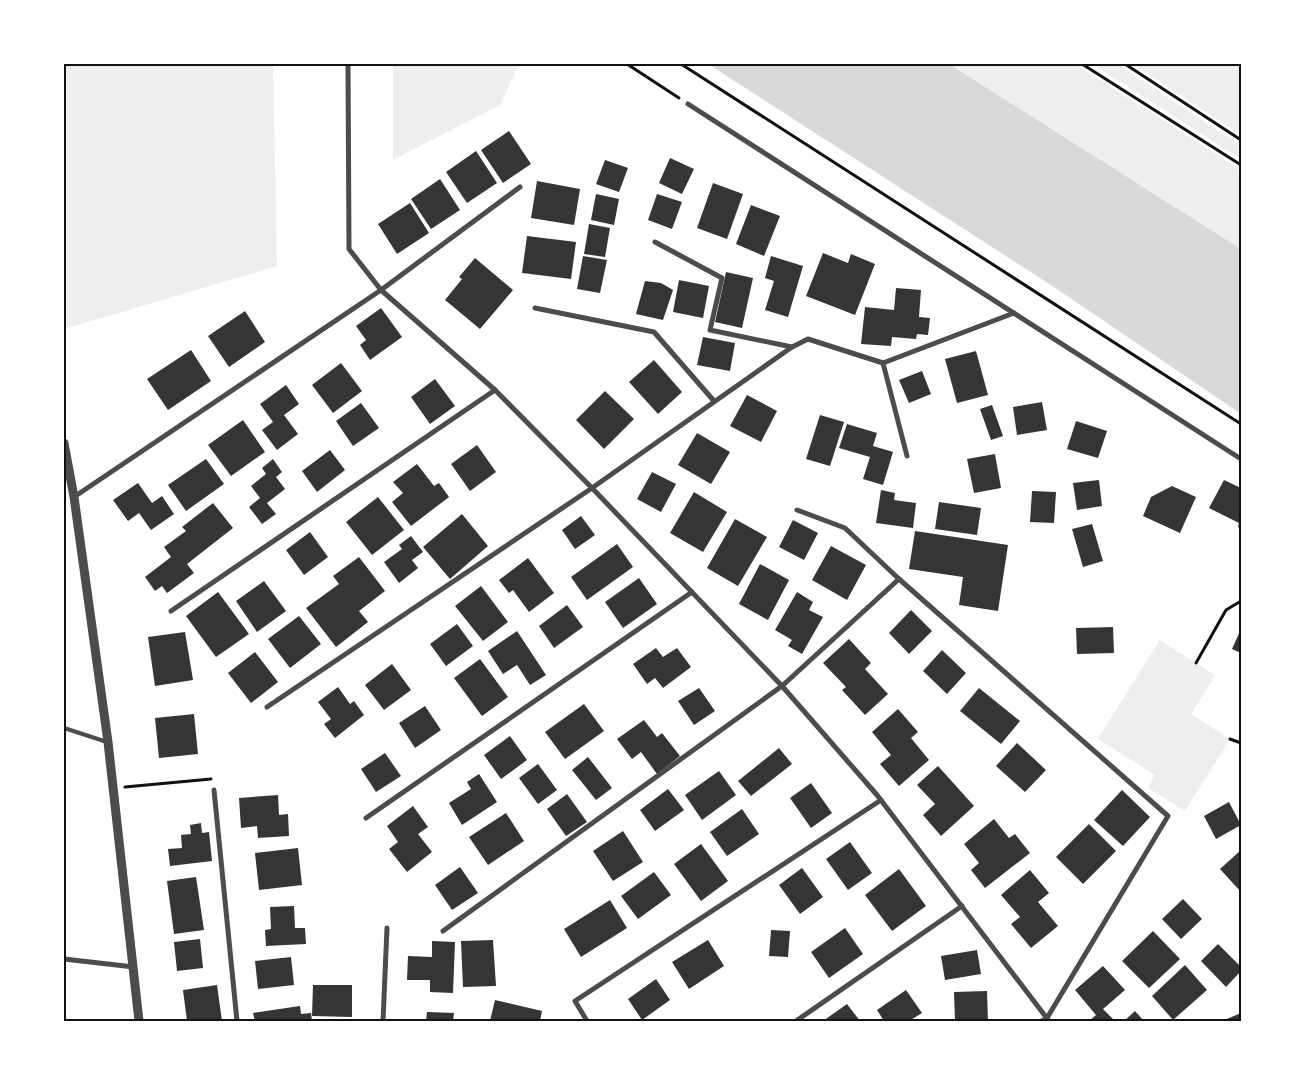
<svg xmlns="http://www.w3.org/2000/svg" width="1305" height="1085" viewBox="0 0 1305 1085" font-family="'Noto Sans',sans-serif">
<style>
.green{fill:#eee}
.water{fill:#d9d9d9}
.building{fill:#353535}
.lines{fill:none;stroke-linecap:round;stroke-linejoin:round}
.path{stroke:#111;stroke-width:3}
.service{stroke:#4c4c4c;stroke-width:4}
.minor{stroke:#4c4c4c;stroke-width:5}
.tertiary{stroke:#4c4c4c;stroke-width:9}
.neatline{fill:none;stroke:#111;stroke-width:2}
</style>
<rect width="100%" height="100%" fill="#fff"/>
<g class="green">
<polygon points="64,64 273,64 277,266 64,329"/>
<polygon points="393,64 519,64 500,105 393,160"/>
<polygon points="949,64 1075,64 1241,170 1241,249"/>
<polygon points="1092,64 1118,64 1241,146 1241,159"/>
<polygon points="1133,64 1241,64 1241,135"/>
<polygon points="1160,640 1215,675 1191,714 1230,739 1185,811 1148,788 1155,775 1098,739"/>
</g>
<polygon class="water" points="708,64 949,64 1241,249 1241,414 1057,289"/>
<g class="building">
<polygon points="509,131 531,164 503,183 481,150"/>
<polygon points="476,151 497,183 467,203 446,172"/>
<polygon points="670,158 694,169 682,194 659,183"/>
<polygon points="605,160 628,168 619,192 596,184"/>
<polygon points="440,179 460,210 431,229 411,199"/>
<polygon points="537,181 580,189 574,225 531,218"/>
<polygon points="713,183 743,194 727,239 697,228"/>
<polygon points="596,194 619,199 614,225 591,220"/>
<polygon points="657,194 682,202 672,229 648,220"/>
<polygon points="410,203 429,233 397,254 378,224"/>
<polygon points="751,205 780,216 764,256 736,244"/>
<polygon points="589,224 610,228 605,257 584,254"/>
<polygon points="527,236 576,242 571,279 522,273"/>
<polygon points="823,253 848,263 851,254 875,264 855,315 806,296"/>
<polygon points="583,256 607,260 600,293 577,289"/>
<polygon points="771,256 803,266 788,317 765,310 774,281 765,278"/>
<polygon points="475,258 513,290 480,329 445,300 462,279 459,277"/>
<polygon points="726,272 753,278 742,328 715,322"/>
<polygon points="679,280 709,286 703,318 673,312"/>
<polygon points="645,281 661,283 673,290 663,320 636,314"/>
<polygon points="896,288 921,290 919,317 930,318 928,335 917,334 916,339 892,337 891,346 861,344 865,307 894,310"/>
<polygon points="381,308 402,337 370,360 360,345 366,340 356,326"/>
<polygon points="245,311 265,342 229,367 208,336"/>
<polygon points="703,337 735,343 730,371 697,365"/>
<polygon points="191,350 211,381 168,410 147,379"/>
<polygon points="976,351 988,395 957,403 945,359"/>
<polygon points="654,360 682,392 658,414 629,382"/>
<polygon points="341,363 362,391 333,413 312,385"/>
<polygon points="922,371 931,394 909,403 899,380"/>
<polygon points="435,379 455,406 430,424 411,397"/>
<polygon points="286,385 299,404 284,415 298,434 277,450 262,430 273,422 260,404"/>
<polygon points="605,391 634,419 604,449 576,420"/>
<polygon points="747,395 777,411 761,442 730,426"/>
<polygon points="1042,402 1047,430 1017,435 1013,407"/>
<polygon points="361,403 379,428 353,446 336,421"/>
<polygon points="992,405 1003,436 991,440 980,409"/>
<polygon points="820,415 844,422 830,466 806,459"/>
<polygon points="243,420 265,452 231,476 208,445"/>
<polygon points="1076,421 1107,431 1098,458 1067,449"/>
<polygon points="847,424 877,433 873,446 893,452 883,485 863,479 870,457 839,448"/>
<polygon points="697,433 730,452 711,484 678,465"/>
<polygon points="477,445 496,472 470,491 451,464"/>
<polygon points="330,450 345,470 317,492 302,471"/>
<polygon points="995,454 1001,488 974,493 967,459"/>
<polygon points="206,459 224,484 186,511 168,485"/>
<polygon points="273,459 282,472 276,477 285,489 267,503 276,514 262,524 249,507 260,498 251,486 266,474 262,468"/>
<polygon points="417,464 434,486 439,483 449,497 411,526 392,502 403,493 393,482"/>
<polygon points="652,472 676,484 661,512 637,499"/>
<polygon points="1099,480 1102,506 1077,510 1073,483"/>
<polygon points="1224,480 1241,488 1241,529 1238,527 1239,523 1209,508"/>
<polygon points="138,483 152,503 162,496 174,514 151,530 139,513 128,521 113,500"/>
<polygon points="1172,486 1196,497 1180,533 1143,516 1151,497"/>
<polygon points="881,490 895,493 894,500 916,503 913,528 876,523"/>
<polygon points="1032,491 1056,492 1054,523 1030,522"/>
<polygon points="694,492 727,512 703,552 670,533"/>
<polygon points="378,497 404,530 372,555 346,522"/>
<polygon points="939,502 981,508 977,535 935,529"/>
<polygon points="213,503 233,528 187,564 194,573 167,593 162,586 155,591 145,577 171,557 164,547 186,531 182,527"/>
<polygon points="462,514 488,546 450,579 423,547"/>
<polygon points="581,516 595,535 575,549 562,530"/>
<polygon points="735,519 767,537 738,586 707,568"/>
<polygon points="793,520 818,533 804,560 779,547"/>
<polygon points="1092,524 1103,561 1083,567 1072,529"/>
<polygon points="915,531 1008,545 998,611 959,605 963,577 909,569"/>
<polygon points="310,532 328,557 304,575 286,550"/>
<polygon points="411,536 423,552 412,560 418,568 399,583 384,562 402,549 399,545"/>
<polygon points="617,544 633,567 587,600 571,577"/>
<polygon points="831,546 866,565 847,600 812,580"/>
<polygon points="359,557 385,591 359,611 368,622 336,647 306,608 339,584 333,576"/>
<polygon points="528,558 554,593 529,612 513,590 509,593 499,580"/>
<polygon points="760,564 789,580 768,620 739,604"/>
<polygon points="639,578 657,604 623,628 605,602"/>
<polygon points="264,581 286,611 257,632 236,601"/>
<polygon points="481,586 508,622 483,641 455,606"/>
<polygon points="218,592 249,634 216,657 186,616"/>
<polygon points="797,592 813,602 809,610 823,617 802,654 788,646 792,640 775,630"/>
<polygon points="567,605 583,627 554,648 539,626"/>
<polygon points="911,610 932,631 909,654 889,633"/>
<polygon points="299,616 321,644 290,668 268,639"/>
<polygon points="457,624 473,646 446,666 430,644"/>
<polygon points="1113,627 1114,653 1077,654 1076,628"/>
<polygon points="1241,629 1241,653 1232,649"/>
<polygon points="517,631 546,675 530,685 517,665 503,674 488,651"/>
<polygon points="185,632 193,680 155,686 148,637"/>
<polygon points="849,639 871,663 865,669 888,694 865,715 842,690 846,687 823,663"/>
<polygon points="656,648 663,657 677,648 691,667 663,688 655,678 647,684 633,664"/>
<polygon points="942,650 966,673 947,694 923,671"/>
<polygon points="255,652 278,682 251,703 228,673"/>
<polygon points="480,659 508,697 482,716 454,678"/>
<polygon points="392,664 411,690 384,710 365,685"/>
<polygon points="338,687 350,704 354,701 364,715 335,738 324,724 331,719 318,702"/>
<polygon points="699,688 715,711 694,725 678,701"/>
<polygon points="979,688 1020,721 1001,744 960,711"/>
<polygon points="584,704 604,731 565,759 545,732"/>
<polygon points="425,706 441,730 415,748 399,723"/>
<polygon points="898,709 918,732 911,738 929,760 899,786 880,764 891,755 872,732"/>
<polygon points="194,714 198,754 159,758 155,718"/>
<polygon points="644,720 657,737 662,733 680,756 657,774 641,752 632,759 617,739"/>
<polygon points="510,736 527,760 501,779 484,755"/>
<polygon points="1017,743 1046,770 1025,792 996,766"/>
<polygon points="779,748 792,764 751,796 738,781"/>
<polygon points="385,753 401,776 376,792 361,769"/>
<polygon points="588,757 612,788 596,800 572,770"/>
<polygon points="538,764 557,790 538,804 519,778"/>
<polygon points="938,766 974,806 941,836 923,815 935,804 917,785"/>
<polygon points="719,771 736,795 702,820 685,795"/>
<polygon points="479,774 497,802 462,825 449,803 471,789 467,782"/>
<polygon points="811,783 832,813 811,828 790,798"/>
<polygon points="668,789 684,810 655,831 640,810"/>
<polygon points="1122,790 1150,817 1123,846 1094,820"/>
<polygon points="567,794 587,822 566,836 547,809"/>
<polygon points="278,795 279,815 288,814 289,836 258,838 257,826 241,828 239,798"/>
<polygon points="1229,802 1241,825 1216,839 1204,816"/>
<polygon points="413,806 428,827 418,834 432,852 407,872 389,849 398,842 387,826"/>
<polygon points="742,809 759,834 727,856 710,832"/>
<polygon points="506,813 524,841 488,865 469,837"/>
<polygon points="994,819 1009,838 1015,834 1030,853 985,888 971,870 979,863 964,844"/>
<polygon points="201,823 202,833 209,832 212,861 170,866 168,849 182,848 181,835 191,834 190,825"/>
<polygon points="1089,824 1116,851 1083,884 1056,857"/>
<polygon points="623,831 643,862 613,881 593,851"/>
<polygon points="850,842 872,873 848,890 826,859"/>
<polygon points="701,844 728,881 701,901 674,864"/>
<polygon points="298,848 302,885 259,890 255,853"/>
<polygon points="1241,850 1241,892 1220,869"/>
<polygon points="460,867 478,893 452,910 435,885"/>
<polygon points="802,868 823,897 800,914 779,885"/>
<polygon points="899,869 926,906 892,931 865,895"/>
<polygon points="1030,870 1049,893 1038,902 1058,926 1031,948 1011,924 1020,917 1001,895"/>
<polygon points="654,872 671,895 638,919 621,896"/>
<polygon points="196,877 204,930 174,934 167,881"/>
<polygon points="1183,899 1202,919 1181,939 1162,919"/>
<polygon points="610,900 627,928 581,957 564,929"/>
<polygon points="294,906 295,928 305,928 306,944 266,946 265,930 271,929 270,907"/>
<polygon points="845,928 863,954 829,978 811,952"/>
<polygon points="771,930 790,931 788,957 769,956"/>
<polygon points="1153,931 1180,959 1149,988 1122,961"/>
<polygon points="200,939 203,968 177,971 174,942"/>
<polygon points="493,940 496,986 463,987 461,941"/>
<polygon points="708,940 724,966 689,989 672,962"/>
<polygon points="432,941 455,942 453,993 430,992 430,980 407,980 408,956 432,957"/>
<polygon points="1218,944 1241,967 1241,971 1226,987 1201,961"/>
<polygon points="977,950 981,974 945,980 941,956"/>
<polygon points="291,957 294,985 258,989 255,961"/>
<polygon points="1185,965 1207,990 1173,1020 1152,996"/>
<polygon points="1103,966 1125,990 1103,1009 1115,1021 1089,1021 1096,1015 1075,990"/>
<polygon points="656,979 670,1000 642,1020 628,999"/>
<polygon points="217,985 222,1021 187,1021 183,990"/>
<polygon points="313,985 352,985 352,1017 312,1016"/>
<polygon points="906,990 922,1013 909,1021 884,1021 877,1010"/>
<polygon points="987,991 988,1021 955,1021 954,992"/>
<polygon points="495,1000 542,1011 540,1021 490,1021"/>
<polygon points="847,1004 860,1021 823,1021"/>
<polygon points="300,1006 301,1014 311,1013 312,1021 255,1021 253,1013"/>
<polygon points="1135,1011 1144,1021 1124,1021"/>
<polygon points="427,1012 454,1013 453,1021 426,1021"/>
<polygon points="1241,1013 1241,1021 1222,1021"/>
</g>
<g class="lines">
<g class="path">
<polyline points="627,64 679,98"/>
<polyline points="681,64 1241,424"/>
<polyline points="1082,64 1241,165"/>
<polyline points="1125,64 1241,140"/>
<polyline points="1196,663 1226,610 1241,601"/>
<polyline points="1230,739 1241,743"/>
<polyline points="125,787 211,779"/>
</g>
<polyline class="service" points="64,728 107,742"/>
<g class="minor">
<polyline points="348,64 349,249 381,290 495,390 592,488 782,686 877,795 1049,1021"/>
<polyline points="688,104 1241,459"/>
<polyline points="535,308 654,332 714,401"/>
<polyline points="792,347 808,339 883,363 1014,313"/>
<polyline points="883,363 907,456"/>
<polyline points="74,497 381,290 520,187"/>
<polyline points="797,510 845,528 899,579 1168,816 1047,1018 1042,1021"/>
<polyline points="171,611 495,390"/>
<polyline points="267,707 592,488 792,347 710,330 722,278 655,242"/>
<polyline points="214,790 237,1021"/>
<polyline points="366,818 692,592"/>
<polyline points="443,931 782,686 899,579"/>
<polyline points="64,959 134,967"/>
<polyline points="383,1021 387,928"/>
<polyline points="587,1021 575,1001 881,800"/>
<polyline points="796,1021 962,906"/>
</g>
<polyline class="tertiary" points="64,443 74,497 108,742 139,1021"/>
</g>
<rect width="1305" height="1085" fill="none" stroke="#ffffff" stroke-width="130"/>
<rect x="65" y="65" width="1175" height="955" class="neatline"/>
</svg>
